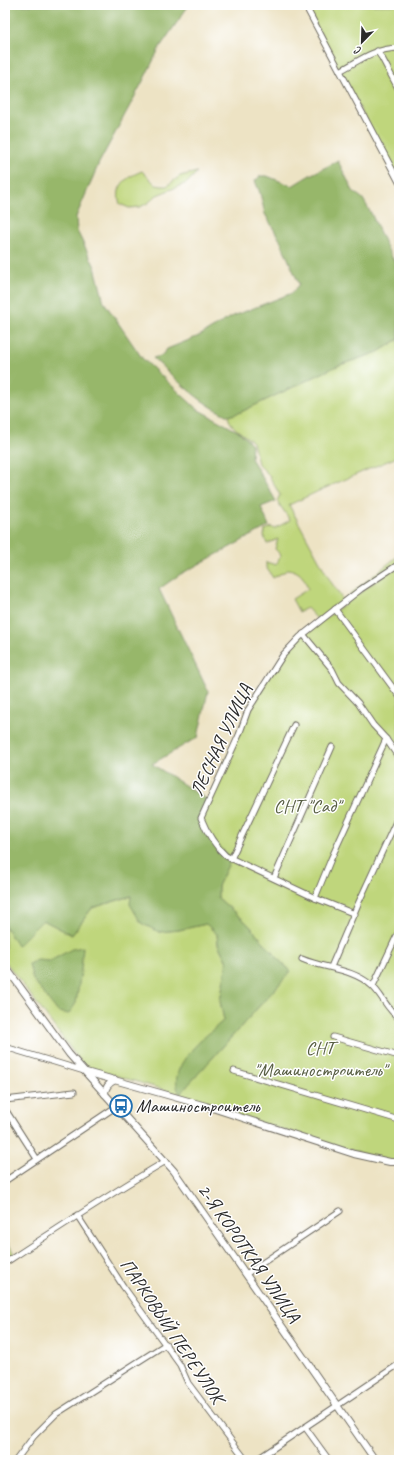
<svg xmlns="http://www.w3.org/2000/svg" width="404" height="1465" viewBox="0 0 404 1465" font-family="Caveat,sans-serif">
<style>
.green{fill:#bfd67b;stroke:#758053}
.forest{fill:#97b76b;stroke:#61714b}
.lines{fill:none;stroke-linecap:round;stroke-linejoin:round}
.minor-casing{stroke:#6f6b61;stroke-width:7}
.tertiary-casing{stroke:#6f6b61;stroke-width:8}
.minor{stroke:#fff;stroke-width:5}
.tertiary{stroke:#fff;stroke-width:6}
.labels{text-anchor:middle;dominant-baseline:central;stroke-width:3;stroke-linejoin:round;paint-order:stroke}
.street-label{font-size:19px;fill:#2b2b2b;stroke:#fff}
.park-label{font-size:19px;fill:#575e43;stroke:#fff}
.poi-label{font-size:19px;fill:#2b2b2b;stroke:#fff;text-anchor:start}
</style>
<rect width="100%" height="100%" fill="#fff"/>
<filter id="ink" filterUnits="userSpaceOnUse"><feTurbulence type="fractalNoise" baseFrequency=".025" numOctaves="2"/><feDisplacementMap in="SourceGraphic" scale="8" xChannelSelector="R" yChannelSelector="G"/><feConvolveMatrix kernelMatrix="1 2 1 2 8 2 1 2 1" color-interpolation-filters="sRGB"/></filter>
<filter id="wash" filterUnits="userSpaceOnUse"><feTurbulence type="fractalNoise" baseFrequency=".012" numOctaves="4" result="noise"/><feDisplacementMap in="SourceGraphic" scale="16" xChannelSelector="R" yChannelSelector="G"/><feGaussianBlur stdDeviation="0.9" result="paint"/><feColorMatrix in="noise" values="0 0 0 0 0 0 0 0 0 0 0 0 0 0 0 0 0 1.4 0 .05"/><feComposite in="paint" operator="in"/></filter>
<g filter="url(#wash)">
<rect width="100%" height="100%" fill="#ede3c4"/>
<g class="green">
<polygon points="305,5 399,5 399,182"/>
<path d="M142 171 156 185 162 186H167L180 176 197 172 187 183 157 195 148 203 140 207 129 208 120 204C114 185 127 177 142 171Z"/>
<path d="M399 339V456L323 489 289 505 331 582 343 600 399 555V563L318 620 307 608 299 612 292 599 308 589C304 577 301 572 289 569L273 578 266 567V562L276 565 281 555 275 549 278 539 267 544 264 536 265 530 272 527 274 529 290 520 277 501 280 495 268 474 258 464 253 442C244 434 230 428 228 416L241 412 337 366 378 352Z"/>
<polygon points="399,564 399,1162 390,1162 177,1098 179,1094 96,1070 83,1065 5,961 5,926 31,930 43,920 72,935 92,908 132,896 159,932 179,930 206,924 217,934 218,944 227,962 220,1001 224,1020 189,1053 180,1094 291,971 281,962 247,923 218,898 218,886 231,859 216,847 201,818 248,710 269,675 300,637"/>
<polygon points="5,1237 15,1256 5,1263"/>
</g>
<g class="forest">
<path d="M5 5H189L160 47 142 83 99 163 76 217 77 231 95 267 104 302 142 358 197 409 239 432 252 444 251 458 276 501 261 507 269 526 179 575 159 589 208 691 198 737 152 764 209 801 201 818 207 833 231 859 218 886V898L247 923 281 962 291 971 180 1094C164 1067 206 1036 224 1020L220 1001 227 962 218 944 217 934 206 924 179 930 159 932 141 923 130 904 131 896 92 908 72 935 43 920 17 946 5 926Z"/>
<path d="M338 161 353 191 363 199 371 213 387 248 399 270V339L378 352 337 366 241 412 228 416C198 402 177 380 153 358L161 356 167 349 199 336 231 317 292 293 299 284 280 240 265 214 260 193 255 181 260 176H267L292 186 310 175Z"/>
<polygon points="83,947 81,971 76,1003 69,1014 58,1012 33,980 29,964 37,960 50,961 72,949"/>
</g>
</g>
<g filter="url(#ink)">
<g class="lines">
<g class="minor-casing">
<g id="minor">
<polyline points="305,5 399,182"/>
<polyline points="377,51 382,58 399,90"/>
<path d="M340 71C362 59 373 49 399 48"/>
<polyline points="335,609 399,696"/>
<polyline points="303,634 332,669 339,683 358,703 373,725 386,739 399,758"/>
<polyline points="231,859 294,725"/>
<polyline points="274,878 332,747"/>
<polyline points="315,898 331,859 386,739"/>
<path d="M355 914 315 898 226 856C214 845 207 833 201 818L239 735 248 710 283 655 300 637 329 614 361 589 399 564"/>
<path d="M302 959C325 969 351 968 371 985 381 993 387 1010 399 1018"/>
<polyline points="331,967 358,904 399,815"/>
<polyline points="373,986 399,931"/>
<polyline points="333,1037 399,1056"/>
<polyline points="5,1047 84,1071"/>
<polyline points="234,1071 399,1120"/>
<polyline points="5,1100 74,1092"/>
<polyline points="5,1109 37,1159"/>
<polyline points="5,1181 117,1106"/>
<polyline points="77,1215 123,1286 180,1365 188,1383 246,1460"/>
<path d="M5 1263C58 1228 111 1193 166 1161"/>
<polyline points="246,1274 340,1211"/>
<polyline points="305,1427 329,1460"/>
<polyline points="16,1460 34,1436 56,1414 166,1344"/>
<polyline points="256,1460 399,1364"/>
</g>
</g>
<g class="tertiary-casing">
<g id="tertiary">
<polyline points="5,966 69,1054 174,1171 375,1460"/>
<polyline points="86,1072 206,1106 354,1154 390,1162 399,1162"/>
<path d="M105 1094C105 1087 109 1083 115 1080"/>
</g>
</g>
<use href="#minor" class="minor"/>
<use href="#tertiary" class="tertiary"/>
</g>
</g>
<defs>
<g id="bus-ring" transform="scale(1.15)"><circle r="9.5" fill="#fff" stroke="#1f6fb2" stroke-width="1.5"/><path d="M-5-6H5V4H4V6H2V4H-2V6H-4V4H-5ZM-3.5-4V0h7V-4ZM-3.5 1.2v1.5H-2V1.2ZM2 1.2v1.5H3.5V1.2Z" fill="#1f6fb2"/></g>
</defs>
<g fill-rule="evenodd">
<use href="#bus-ring" x="121" y="1106"/>
</g>
<g class="labels">
<g class="street-label">
<text transform="translate(221 740) rotate(-65)">ЛЕСНАЯ УЛИЦА</text>
<text transform="translate(249 1253) rotate(55)">2-Я КОРОТКАЯ УЛИЦА</text>
<text transform="translate(172 1331) rotate(56)">ПАРКОВЫЙ ПЕРЕУЛОК</text>
</g>
<g class="park-label">
<text x="307" y="806">СНТ "Сад"</text>
<text x="320" y="1048">СНТ<tspan x="320" dy="22">"Машиностроитель"</tspan></text>
</g>
<g class="poi-label">
<text x="136" y="1106">Машиностроитель</text>
</g>
</g>
<rect width="404" height="1465" fill="none" stroke="#fff" stroke-width="20"/>
<g transform="translate(362 42) rotate(203)" stroke="#ffffff" stroke-width="3" paint-order="stroke">
<path d="M0-3L7 15L0 10L-7 15Z" fill="#2b2b2b"/>
<text y="-6" font-size="11" font-weight="bold" text-anchor="middle" fill="#2b2b2b">С</text>
</g>
</svg>
